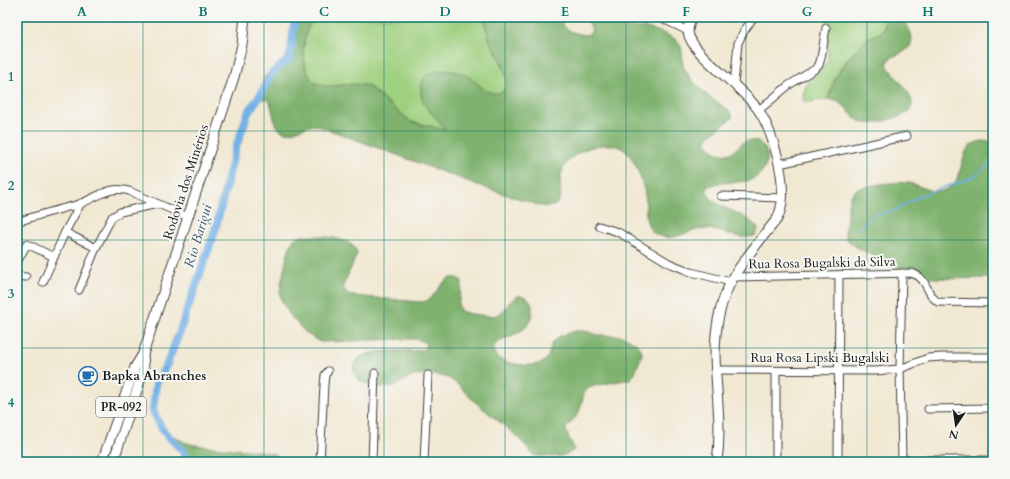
<svg xmlns="http://www.w3.org/2000/svg" width="1010" height="479" viewBox="0 0 1010 479" font-family="Cardo,serif">
<style>
.green{fill:#9fd07f;stroke:#5e764e}
.forest{fill:#7fb26e;stroke:#4e6745}
.lines{fill:none;stroke-linecap:round;stroke-linejoin:round}
.stream{stroke:#73b1e6;stroke-width:1.5}
.river{stroke:#73b1e6;stroke-width:8}
.minor-casing{stroke:#3c3b37;stroke-width:9}
.major-casing{stroke:#3c3b37;stroke-width:11}
.minor{stroke:#fff;stroke-width:7}
.major{stroke:#fff;stroke-width:9}
.grid{fill:none;stroke:#0f766e;stroke-width:1;stroke-opacity:0.55}
.labels{text-anchor:middle;dominant-baseline:central;stroke-width:4;stroke-linejoin:round;paint-order:stroke}
.shield{fill:#f6f6f2;stroke:#5d5d5c;stroke-width:1}
.shield-label{font-size:12px;font-weight:bold;fill:#1c1c1c}
.street-label{font-size:13px;fill:#1c1c1c;stroke:#f6f6f2}
.poi-label{font-size:13px;font-weight:bold;fill:#1c1c1c;stroke:#f6f6f2;text-anchor:start}
.water-label{font-size:14px;font-style:italic;fill:#3f586d;stroke:#f6f6f2}
.neatline{fill:none;stroke:#0f766e;stroke-width:1.5}
.grid-label{font-size:13px;text-anchor:middle;font-weight:bold;fill:#0f766e}
</style>
<rect width="100%" height="100%" fill="#f6f6f2"/>
<filter id="ink" filterUnits="userSpaceOnUse"><feTurbulence type="fractalNoise" baseFrequency=".025" numOctaves="2"/><feDisplacementMap in="SourceGraphic" scale="8" xChannelSelector="R" yChannelSelector="G"/><feConvolveMatrix kernelMatrix="1 2 1 2 8 2 1 2 1" color-interpolation-filters="sRGB"/></filter>
<filter id="wash" filterUnits="userSpaceOnUse"><feTurbulence type="fractalNoise" baseFrequency=".012" numOctaves="4" result="noise"/><feDisplacementMap in="SourceGraphic" scale="16" xChannelSelector="R" yChannelSelector="G"/><feGaussianBlur stdDeviation="0.9" result="paint"/><feColorMatrix in="noise" values="0 0 0 0 0 0 0 0 0 0 0 0 0 0 0 0 0 1.4 0 .05"/><feComposite in="paint" operator="in"/></filter>
<g filter="url(#wash)">
<rect width="100%" height="100%" fill="#f1e8d2"/>
<g class="green">
<path d="M314 17H484C485 24 487 31 489 38 493 49 520 87 499 93 489 96 480 86 473 79L438 120 446 130 411 122 369 87C344 76 309 105 304 58 302 45 306 28 314 17Z"/>
<path d="M828 17H884L885 25 884 31C876 37 867 42 858 49 842 61 833 80 828 99L808 102 804 101C798 89 820 69 828 61Z"/>
</g>
<g class="forest">
<path d="M297 17H314C306 28 302 45 304 58 309 105 344 76 369 87L411 122 445 130C440 119 425 111 422 98 414 69 444 67 464 74 474 78 479 88 489 92 494 94 502 94 505 89 512 75 496 53 490 41 487 33 485 25 484 17H559C562 30 574 34 587 35L592 31 590 25 584 17H609C617 31 630 27 644 28 654 29 665 33 673 38 686 45 680 56 684 68 690 79 702 92 713 100 720 104 726 108 732 114V118L707 137 706 143C713 152 723 159 735 150 738 147 742 142 747 141 761 138 771 151 766 164 755 192 727 176 707 187 705 208 748 211 758 229L756 235C740 242 723 230 707 229 689 228 676 242 660 236 655 235 651 232 649 227 644 217 647 205 645 194 642 180 633 150 617 146 597 141 565 153 561 175 559 184 563 194 558 202 555 208 546 206 541 206L486 188 319 126C315 125 311 125 306 127 295 130 283 139 276 124 272 116 273 107 268 99H261L256 103 265 76 282 64 287 55 291 28Z"/>
<path d="M884 17H903C908 28 919 41 905 51 900 54 893 56 888 60L887 65C898 84 935 108 891 119 881 122 870 126 860 121 846 114 850 103 828 99L835 78 849 58 868 38 884 31 885 25Z"/>
<path d="M982 141 993 142V278C971 278 948 280 926 277 913 275 853 249 847 239 844 232 846 225 847 218 848 209 847 196 856 190 863 185 901 181 910 183 921 186 933 195 945 190 969 181 954 144 982 141Z"/>
<path d="M306 236C320 236 356 237 357 254L343 286C344 292 348 294 354 296L420 302C422 301 424 302 426 301 439 296 444 268 462 281 462 289 457 302 459 308 461 313 468 313 472 314 480 315 490 317 497 315 508 311 511 291 525 297 531 299 532 304 532 309 533 336 508 332 495 345 489 352 500 360 506 362 518 365 530 367 542 363L548 357 552 344 558 337 575 331H585L598 335 622 336 629 339 638 345 641 349 642 355 634 375 630 379 594 386 587 389 584 394 579 413 566 428C566 437 573 442 574 450 563 459 547 457 533 455 520 435 489 415 471 398 462 390 457 381 445 377 437 375 426 373 418 375 410 376 404 382 396 385 385 390 361 387 355 375 353 372 353 369 354 366 359 345 408 354 424 349L426 345 424 342 417 339H401L321 342C306 337 283 310 280 295 279 291 287 255 289 250 290 246 293 239 297 237 300 236 304 236 306 236Z"/>
<polygon points="159,428 184,442 194,445 232,449 260,451 274,454 281,458 284,462 181,462 182,452 160,430"/>
</g>
<g class="lines">
<polyline class="stream" points="855,230 874,215 896,210 919,196 974,177 985,167 993,162"/>
<polyline class="river" points="188,462 185,453 163,431 153,411 156,383 167,364 178,336 214,234 235,150 248,113 262,92 272,73 290,58 295,17"/>
</g>
</g>
<g filter="url(#ink)">
<g class="lines">
<g class="minor-casing">
<g id="minor">
<polyline points="659,17 688,31"/>
<polyline points="734,84 738,43 744,31 754,17"/>
<polyline points="759,110 789,85 815,69 819,65 821,58 826,28"/>
<polyline points="779,164 907,136"/>
<polyline points="721,196 783,198"/>
<path d="M17 222C38 215 58 210 79 204 97 198 108 185 129 191L188 217"/>
<polyline points="599,226 618,232 669,263 691,272 731,282"/>
<polyline points="65,232 96,248"/>
<polyline points="17,262 27,244 54,257"/>
<polyline points="902,273 900,369 902,459 912,460 993,460"/>
<polyline points="17,276 26,277"/>
<path d="M734 277 912 273C929 279 925 294 938 302L993 303"/>
<polyline points="43,282 65,232 81,203"/>
<polyline points="79,290 96,248 112,217 120,212 158,204"/>
<polyline points="716,370 876,371 900,369 928,358 942,357 993,357"/>
<polyline points="776,371 776,454"/>
<polyline points="928,409 993,408"/>
<polyline points="838,454 839,275"/>
<polyline points="320,462 324,385 325,375 328,371"/>
<polyline points="372,462 375,373"/>
<polyline points="424,462 428,375"/>
</g>
</g>
<g class="major-casing">
<g id="major">
<path d="M691 17C690 22 688 27 688 32 691 55 745 88 759 111 770 127 778 155 781 174 783 190 784 205 777 219 762 238 745 257 733 278 720 301 715 329 715 355 716 392 722 425 717 462"/>
<polyline points="102,462 135,367 143,354 234,77 242,45 245,17"/>
<polyline points="113,462 144,369 143,354"/>
</g>
</g>
<use href="#minor" class="minor"/>
<use href="#major" class="major"/>
</g>
</g>
<path class="grid" d="M143 17V462M264 17V462M384 17V462M505 17V462M626 17V462M746 17V462M867 17V462M17 131H993M17 240H993M17 348H993"/>
<defs>
<g id="cafe-ring" transform="scale(1)"><circle r="9.5" fill="#f6f6f2" stroke="#1f6fb2" stroke-width="1.5"/><path d="M-5.5-4.5H6V0H3Q3 3.5 0 3.5H-2.5Q-5.5 3.5-5.5 0ZM3-3.2v2h1.7v-2ZM-6 4.5H4V6H-6Z" fill="#1f6fb2"/></g>
</defs>
<g fill-rule="evenodd">
<use href="#cafe-ring" x="88" y="376"/>
</g>
<g class="labels">
<rect class="shield" x="96" y="397" width="50" height="20" rx="3"/>
<g class="shield-label">
<text x="121" y="407">PR-092</text>
</g>
<g class="street-label">
<text transform="translate(186 182) rotate(-72)">Rodovia dos Minérios</text>
<text transform="translate(822 263) rotate(-1)">Rua Rosa Bugalski da Silva</text>
<text x="820" y="358">Rua Rosa Lipski Bugalski</text>
</g>
<g class="poi-label">
<text x="102" y="376">Bapka Abranches</text>
</g>
<g class="water-label">
<text transform="translate(198 236) rotate(-73)">Rio Barigui</text>
</g>
</g>
<rect width="1010" height="479" fill="none" stroke="#f6f6f2" stroke-width="44"/>
<g transform="translate(956 425) rotate(193)" stroke="#f6f6f2" stroke-width="3" paint-order="stroke">
<path d="M0-3L7 15L0 10L-7 15Z" fill="#1c1c1c"/>
<text y="-6" font-size="11" font-weight="bold" text-anchor="middle" fill="#1c1c1c">N</text>
</g>
<rect x="22" y="22" width="966" height="435" class="neatline"/>
<g class="grid-label">
<text x="82" y="16">A</text>
<text x="203" y="16">B</text>
<text x="324" y="16">C</text>
<text x="445" y="16">D</text>
<text x="565" y="16">E</text>
<text x="686" y="16">F</text>
<text x="807" y="16">G</text>
<text x="928" y="16">H</text>
<text x="11" y="81">1</text>
<text x="11" y="190">2</text>
<text x="11" y="298">3</text>
<text x="11" y="407">4</text>
</g>
</svg>
